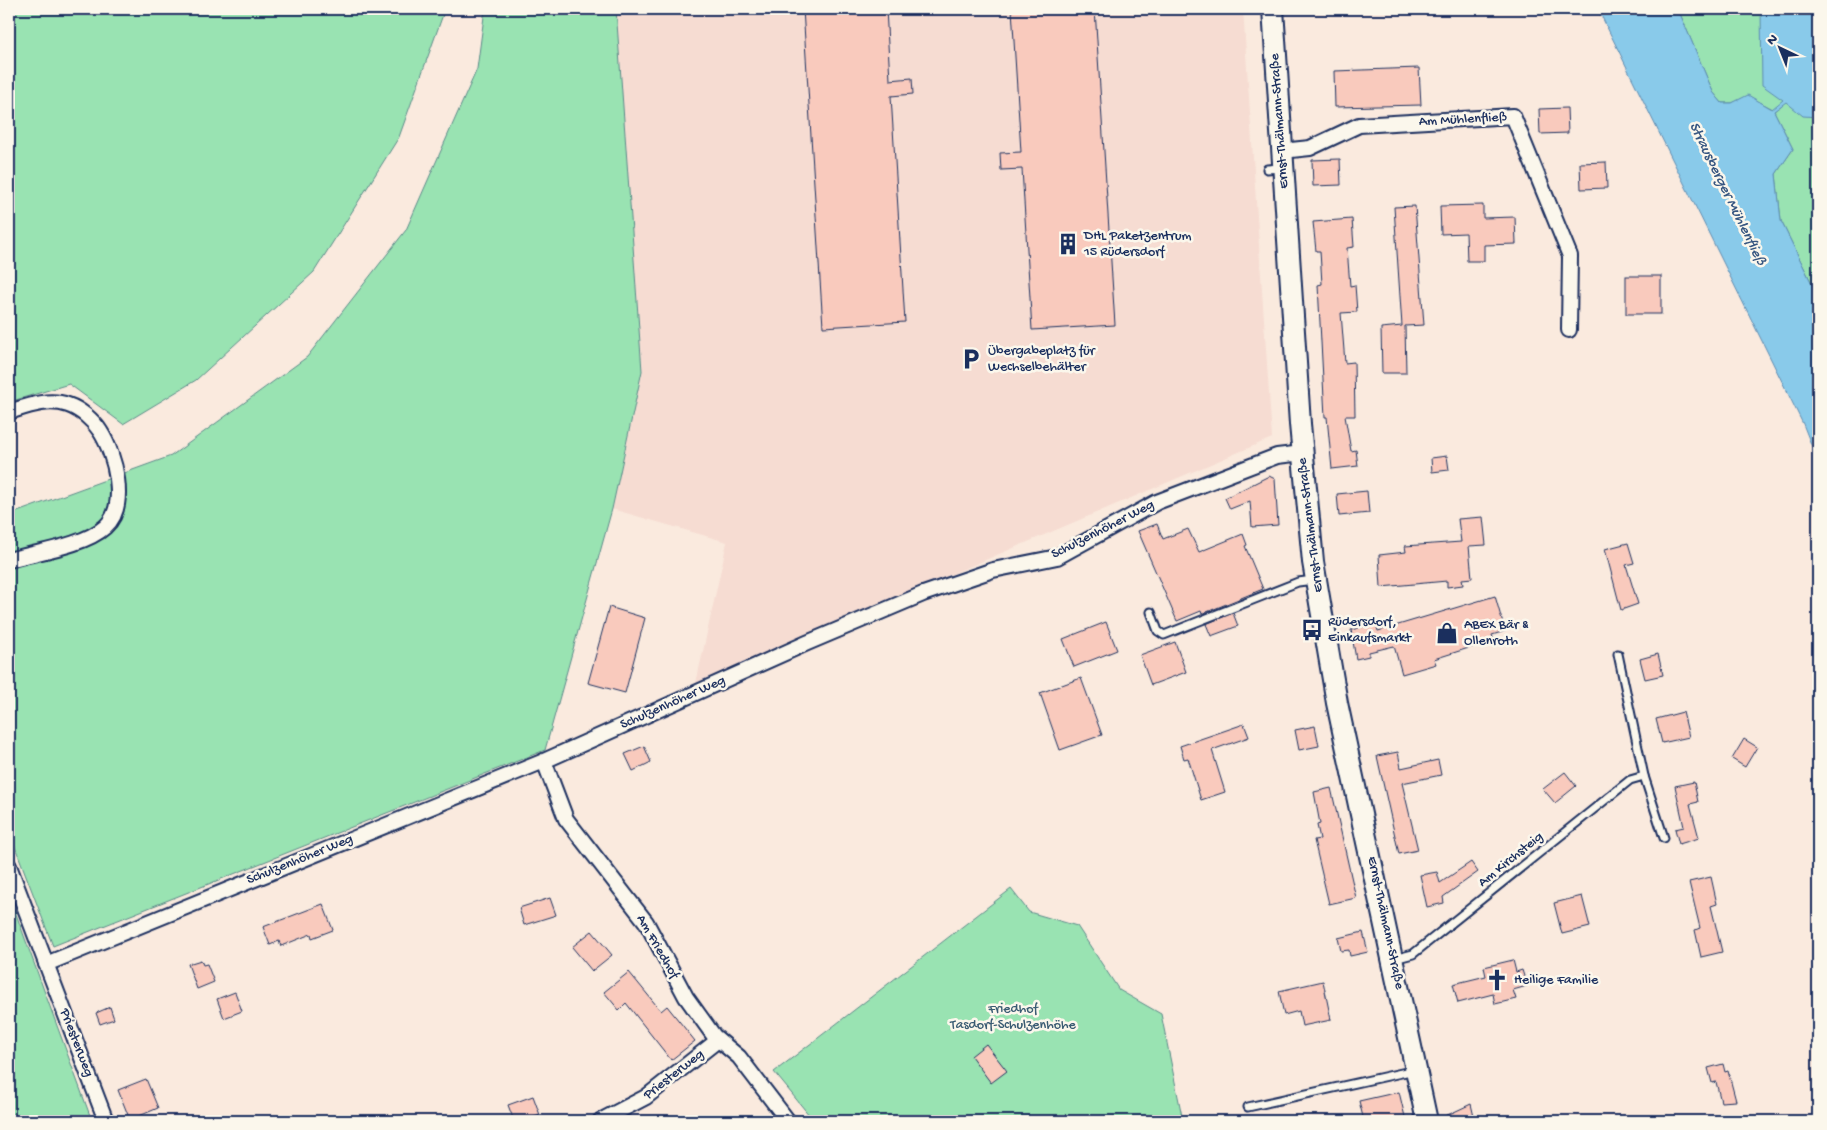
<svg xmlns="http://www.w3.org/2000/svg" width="1827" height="1130" viewBox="0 0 1827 1130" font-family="'Gochi Hand',sans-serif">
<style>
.built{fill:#f6dcd2}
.green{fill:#99e3b2;stroke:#5a8988}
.water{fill:#89caea;stroke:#5d8cb2}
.building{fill:#f9cabd;stroke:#1b2f5e}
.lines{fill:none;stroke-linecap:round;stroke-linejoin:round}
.service-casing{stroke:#1b2f5e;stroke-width:11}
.minor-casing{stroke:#1b2f5e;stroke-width:18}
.secondary-casing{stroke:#1b2f5e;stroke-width:24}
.service{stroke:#fbf7ec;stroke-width:7}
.minor{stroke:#fbf7ec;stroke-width:14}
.secondary{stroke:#fbf7ec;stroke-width:20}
.labels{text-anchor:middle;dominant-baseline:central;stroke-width:5;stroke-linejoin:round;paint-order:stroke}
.street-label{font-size:14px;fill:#1b2f5e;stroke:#fbf7ec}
.poi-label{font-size:14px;fill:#1b2f5e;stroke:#fbf7ec;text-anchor:start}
.park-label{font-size:14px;fill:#3a5c73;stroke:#fbf7ec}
.water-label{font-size:15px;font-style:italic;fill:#365681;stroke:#fbf7ec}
</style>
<rect width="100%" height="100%" fill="#faeade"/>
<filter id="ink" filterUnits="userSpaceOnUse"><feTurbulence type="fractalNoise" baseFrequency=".02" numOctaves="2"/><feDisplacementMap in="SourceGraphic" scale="10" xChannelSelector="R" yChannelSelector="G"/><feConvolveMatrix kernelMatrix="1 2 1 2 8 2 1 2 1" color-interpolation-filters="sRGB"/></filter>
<g filter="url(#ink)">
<polygon class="built" points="616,9 1243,9 1272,438 696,683 727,542 612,509 642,371"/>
<g class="green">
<polygon points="9,9 445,9 399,137 314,272 196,380 123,424 69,384 9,402"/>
<polygon points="485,9 616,9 642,371 612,509 545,750 53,946 9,831 9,515 171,456 307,357 406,230 477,69"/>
<polygon points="1678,9 1818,9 1818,296 1781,221 1776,174 1793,149 1774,111 1782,105 1773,109 1748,96 1732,103 1722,103 1713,92"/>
<polygon points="1011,889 1029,912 1077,926 1119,990 1161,1014 1183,1121 814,1121 774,1072"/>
<polygon points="9,895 92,1121 9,1121"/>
</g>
<polygon class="water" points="1598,9 1678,9 1713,92 1722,103 1732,103 1748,95 1772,109 1783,100 1762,85 1761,9 1818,9 1818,117 1803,116 1786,102 1774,111 1793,149 1776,174 1781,221 1818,296 1818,462 1803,424"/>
<g class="building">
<polygon points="803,9 886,9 890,80 912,78 913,94 891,96 905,322 823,327"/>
<polygon points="1012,9 1095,9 1115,325 1032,330 1022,169 1001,170 1000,153 1021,152"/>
<polygon points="1419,68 1421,105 1335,107 1334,71"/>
<polygon points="1567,108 1568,133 1540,134 1539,109"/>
<polygon points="1340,159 1341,185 1313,186 1312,160"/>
<polygon points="1606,162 1607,188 1581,189 1580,163"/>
<polygon points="1483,205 1483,218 1515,217 1516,244 1484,245 1484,261 1467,261 1466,233 1441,234 1440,206"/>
<polygon points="1415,206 1424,325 1405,326 1406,373 1382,373 1381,328 1402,326 1394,207"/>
<polygon points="1352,219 1354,247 1347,248 1350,286 1355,285 1357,312 1341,313 1345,363 1354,362 1355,416 1345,416 1351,451 1356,450 1358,466 1332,469 1327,417 1325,417 1318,285 1322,284 1320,251 1316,251 1313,222"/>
<rect x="1626" y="276" width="35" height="38"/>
<polygon points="1447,456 1449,470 1432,472 1431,458"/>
<polygon points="1269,476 1275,479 1278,525 1252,527 1250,501 1230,509 1225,498"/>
<polygon points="1367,491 1369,513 1339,516 1337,494"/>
<polygon points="1483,517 1486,545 1469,546 1472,578 1462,579 1463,585 1447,587 1447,581 1381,587 1379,555 1406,552 1405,546 1461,542 1458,519"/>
<polygon points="1157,524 1163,539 1188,529 1199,552 1243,534 1247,545 1245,546 1263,589 1202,614 1201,611 1177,621 1138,531"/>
<polygon points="1628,543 1634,563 1626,565 1638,604 1621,610 1605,549"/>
<polygon points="1495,596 1505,631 1492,635 1494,640 1434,659 1436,664 1402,674 1394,646 1369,652 1369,656 1356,659 1351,630 1376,623 1378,631"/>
<polygon points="609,607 645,618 625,693 588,683"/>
<polygon points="1233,613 1238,626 1211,636 1206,624"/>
<polygon points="1106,622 1117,650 1074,667 1063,639"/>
<polygon points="1175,642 1186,672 1151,685 1140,655"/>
<polygon points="1658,654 1663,675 1645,679 1640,659"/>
<polygon points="1081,678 1102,735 1060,750 1040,693"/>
<polygon points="1683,712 1689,737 1662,743 1656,719"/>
<polygon points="1244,724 1249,737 1212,750 1225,792 1201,800 1188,758 1184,759 1180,746"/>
<polygon points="1315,726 1319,746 1299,750 1295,730"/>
<polygon points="1744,739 1757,747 1745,767 1732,759"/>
<polygon points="644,746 651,762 633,771 625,754"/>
<polygon points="1398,752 1401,768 1438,760 1441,775 1402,783 1418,850 1399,854 1377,756"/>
<polygon points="1565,772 1576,786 1555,803 1543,789"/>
<polygon points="1694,782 1698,802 1690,804 1699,838 1679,844 1675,829 1684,827 1675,786"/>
<polygon points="1331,788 1356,898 1329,904 1314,840 1320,839 1317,825 1320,824 1314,792"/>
<polygon points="1471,862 1478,872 1443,897 1444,903 1427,907 1420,875 1437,872 1440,883"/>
<polygon points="1711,877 1717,904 1711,906 1722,952 1701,957 1695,930 1700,928 1689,882"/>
<polygon points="1582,896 1590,927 1562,934 1554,903"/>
<polygon points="550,898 556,915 524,925 519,908"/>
<polygon points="323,904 333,930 312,938 311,934 281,946 279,941 270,945 263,927"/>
<polygon points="592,931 612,955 592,971 572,947"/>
<polygon points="1363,932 1368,952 1350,956 1349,950 1341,951 1338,938"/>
<polygon points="201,960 203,965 207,964 214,982 197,989 188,964"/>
<polygon points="1513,960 1516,972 1522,970 1527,986 1513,990 1516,999 1495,1004 1493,994 1458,1003 1453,984 1486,976 1484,967"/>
<polygon points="629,972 661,1011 667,1006 695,1041 671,1060 626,1003 619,1010 604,992"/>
<polygon points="1323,981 1331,1020 1302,1026 1299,1011 1284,1015 1279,991"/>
<polygon points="235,992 242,1011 224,1018 217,999"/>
<polygon points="110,1007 114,1019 100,1024 96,1013"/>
<polygon points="986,1044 1007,1071 991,1083 971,1056"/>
<polygon points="1723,1064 1725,1072 1728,1071 1736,1101 1721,1102 1716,1082 1712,1083 1708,1068"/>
<polygon points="146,1079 158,1108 130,1120 118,1090"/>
<polygon points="1399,1092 1406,1121 1364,1121 1359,1101"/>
<polygon points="533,1096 540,1115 524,1121 514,1121 508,1105"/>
<polygon points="1471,1104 1475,1121 1439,1121 1439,1119"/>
</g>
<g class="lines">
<g class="service-casing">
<g id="service">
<polyline points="1267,169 1281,168"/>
<polyline points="1151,612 1158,631 1164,635 1298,582 1314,580"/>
<polyline points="1618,654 1644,776 1664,838"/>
<polyline points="1394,959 1413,954 1630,780 1644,776"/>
<polyline points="1248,1107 1415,1070"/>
</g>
</g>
<g class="minor-casing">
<g id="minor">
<polyline points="1282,151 1310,148 1359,125 1513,116 1570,256 1569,330"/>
<path d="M9 412C28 406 48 398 68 405 80 409 93 420 100 431 115 454 129 506 105 527 84 546 36 552 9 560"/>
<polyline points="544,761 566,819 646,922 686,997 714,1036 739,1057 788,1121"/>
<polyline points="9,866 106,1121"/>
<polyline points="46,964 544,761 807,643 923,594 993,570 1057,557 1157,502 1277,456 1303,453"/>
<polyline points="600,1121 646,1097 718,1040"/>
</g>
</g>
<g class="secondary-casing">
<polyline id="secondary" points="1273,9 1300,424 1313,562 1337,703 1427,1121"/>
</g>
<use href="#service" class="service"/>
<use href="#minor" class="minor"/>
<use href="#secondary" class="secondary"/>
</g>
</g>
<defs>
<g id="building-bare" transform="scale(1.725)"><path d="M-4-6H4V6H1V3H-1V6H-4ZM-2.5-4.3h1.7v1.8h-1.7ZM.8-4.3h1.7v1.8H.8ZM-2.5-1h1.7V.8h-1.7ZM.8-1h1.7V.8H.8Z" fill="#1b2f5e" stroke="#fbf7ec" stroke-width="2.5" paint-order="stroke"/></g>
<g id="parking-bare" transform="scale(1.725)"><path d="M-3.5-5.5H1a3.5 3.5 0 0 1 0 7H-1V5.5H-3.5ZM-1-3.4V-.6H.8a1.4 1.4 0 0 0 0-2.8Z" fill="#1b2f5e" stroke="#fbf7ec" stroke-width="2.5" paint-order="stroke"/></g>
<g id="bus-bare" transform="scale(1.725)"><path d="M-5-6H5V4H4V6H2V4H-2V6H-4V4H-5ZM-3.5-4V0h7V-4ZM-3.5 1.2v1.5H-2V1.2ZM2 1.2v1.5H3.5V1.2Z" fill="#1b2f5e" stroke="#fbf7ec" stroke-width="2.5" paint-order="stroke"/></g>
<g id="shop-bare" transform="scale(1.725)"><path d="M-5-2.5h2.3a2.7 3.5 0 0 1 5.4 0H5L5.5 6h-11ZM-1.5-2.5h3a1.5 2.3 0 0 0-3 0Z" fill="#1b2f5e" stroke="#fbf7ec" stroke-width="2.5" paint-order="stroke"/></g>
<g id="church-bare" transform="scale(1.725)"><path d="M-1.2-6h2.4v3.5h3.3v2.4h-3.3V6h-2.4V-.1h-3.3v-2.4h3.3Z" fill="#1b2f5e" stroke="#fbf7ec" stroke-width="2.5" paint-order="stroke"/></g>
</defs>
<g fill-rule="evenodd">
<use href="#building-bare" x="1068" y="244"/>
<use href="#parking-bare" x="971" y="359"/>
<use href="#bus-bare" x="1312" y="630"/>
<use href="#shop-bare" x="1447" y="633"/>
<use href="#church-bare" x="1497" y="980"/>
</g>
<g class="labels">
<g class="street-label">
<text transform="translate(1463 120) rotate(-3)">Am Mühlenfließ</text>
<text transform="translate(1280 121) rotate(-94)">Ernst-Thälmann-Straße</text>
<text transform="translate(1311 525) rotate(-97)">Ernst-Thälmann-Straße</text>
<text transform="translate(1103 530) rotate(-27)">Schulzenhöher Weg</text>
<text transform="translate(673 703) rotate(-24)">Schulzenhöher Weg</text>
<text transform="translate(300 860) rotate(-22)">Schulzenhöher Weg</text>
<text transform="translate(1511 860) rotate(-39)">Am Kirchsteig</text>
<text transform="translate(1385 923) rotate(78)">Ernst-Thälmann-Straße</text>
<text transform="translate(657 947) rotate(60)">Am Friedhof</text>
<text transform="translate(76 1043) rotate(69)">Priesterweg</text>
<text transform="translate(674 1075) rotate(-38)">Priesterweg</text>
</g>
<g class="poi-label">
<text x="1084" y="236">DHL Paketzentrum<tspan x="1084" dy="16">15 Rüdersdorf</tspan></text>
<text x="988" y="351">Übergabeplatz für<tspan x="988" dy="16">Wechselbehälter</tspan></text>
<text x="1328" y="622">Rüdersdorf,<tspan x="1328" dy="16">Einkaufsmarkt</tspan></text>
<text x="1464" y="625">ABEX Bär &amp;<tspan x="1464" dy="16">Ollenroth</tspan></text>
<text x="1514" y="980">Heilige Familie</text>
</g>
<g class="park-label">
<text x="1013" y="1009">Friedhof<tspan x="1013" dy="16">Tasdorf-Schulzenhöhe</tspan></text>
</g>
<g class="water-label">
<text transform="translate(1727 194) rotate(64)">Strausberger Mühlenfließ</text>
</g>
</g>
<rect width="1827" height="1130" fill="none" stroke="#fbf7ec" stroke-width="30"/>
<rect x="15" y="15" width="1797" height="1100" fill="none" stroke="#1b2f5e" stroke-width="2" filter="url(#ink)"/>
<g transform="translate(1780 48) rotate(317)" stroke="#fbf7ec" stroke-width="4" paint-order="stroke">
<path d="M0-4L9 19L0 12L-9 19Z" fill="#1b2f5e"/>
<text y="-8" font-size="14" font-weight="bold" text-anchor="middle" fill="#1b2f5e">N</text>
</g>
</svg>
